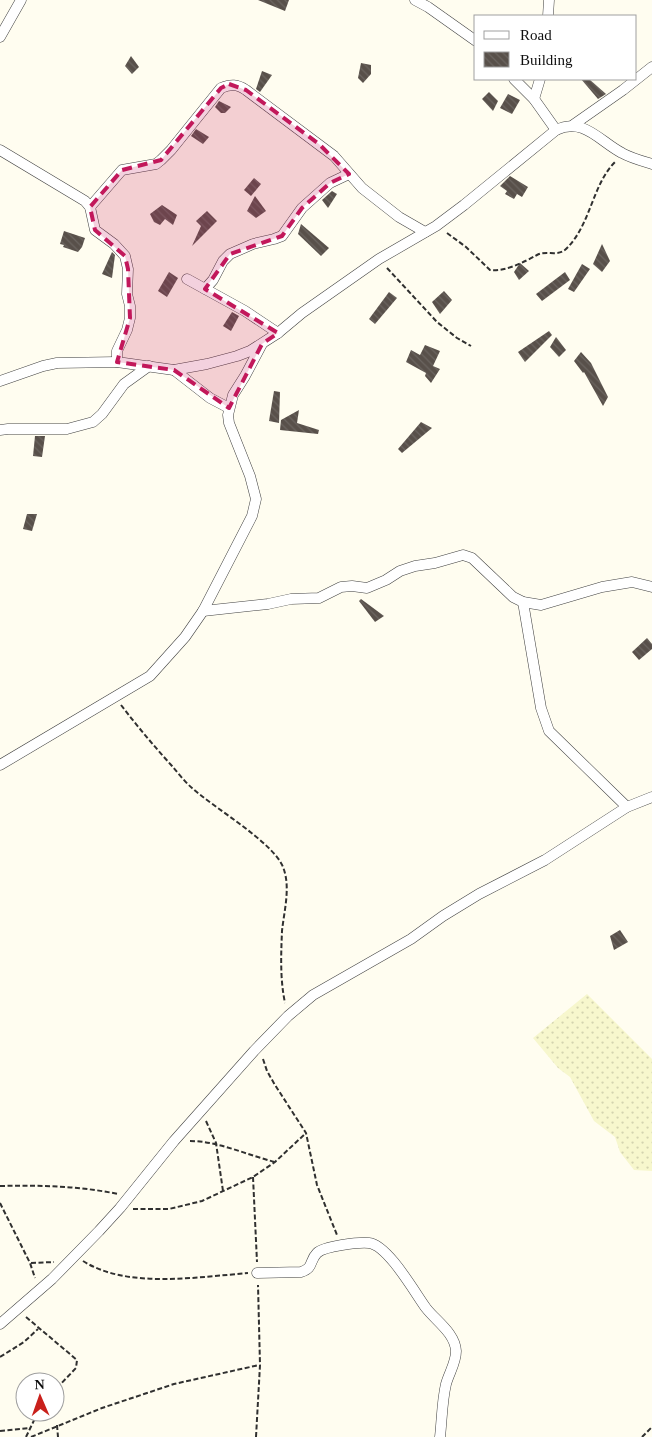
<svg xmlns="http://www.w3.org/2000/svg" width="652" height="1437" viewBox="0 0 652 1437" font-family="Georgia,serif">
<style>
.farmland{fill:url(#farmland-dots)}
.building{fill:url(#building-back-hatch)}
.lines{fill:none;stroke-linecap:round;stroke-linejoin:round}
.street-casing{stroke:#414141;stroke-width:11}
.path{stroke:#303030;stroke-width:2;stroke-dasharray:5 2.5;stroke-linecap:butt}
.street{stroke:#fff;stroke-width:10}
.marked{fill:#c2185b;fill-opacity:0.2;stroke:#c2185b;stroke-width:4;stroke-dasharray:10 6;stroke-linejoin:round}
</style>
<defs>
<pattern id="farmland-dots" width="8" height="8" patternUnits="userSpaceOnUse" patternTransform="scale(1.25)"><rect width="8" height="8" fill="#f7f7cd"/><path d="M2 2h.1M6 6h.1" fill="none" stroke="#d3d3af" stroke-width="1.8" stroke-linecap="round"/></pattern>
<pattern id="building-back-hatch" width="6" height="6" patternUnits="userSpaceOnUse" patternTransform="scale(1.25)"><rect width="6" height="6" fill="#58504a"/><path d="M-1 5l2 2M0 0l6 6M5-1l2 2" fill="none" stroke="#6b6560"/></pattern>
</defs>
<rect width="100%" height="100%" fill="#fffdf0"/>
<polygon class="farmland" points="587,994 652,1059 652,1171 634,1170 620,1152 615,1137 594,1121 570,1077 558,1068 533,1038"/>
<g class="building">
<polygon points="258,0 289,0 285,11"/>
<polygon points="131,56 139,67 132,74 125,66"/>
<polygon points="361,63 371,65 371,74 363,83 358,78"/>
<polygon points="262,71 272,75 260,92 256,89"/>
<polygon points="581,79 589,79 606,94 598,99"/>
<polygon points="489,92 498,101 493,111 482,99"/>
<polygon points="508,94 520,100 512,114 500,108"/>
<polygon points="219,101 231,107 225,113 221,113 215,107"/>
<polygon points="196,129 209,137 203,144 191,136"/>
<polygon points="510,176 528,187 522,197 517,194 514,199 505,194 507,191 500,186"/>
<polygon points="254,178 261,184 251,196 244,190"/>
<polygon points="332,191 337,194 328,208 322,200"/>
<polygon points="255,196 266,211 256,218 247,211"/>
<polygon points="162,205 177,215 173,225 165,219 160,225 154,222 150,214"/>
<polygon points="207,211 217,221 192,246 201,226 196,221"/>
<polygon points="301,224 329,248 321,256 298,234"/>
<polygon points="64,231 85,238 82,247 78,252 63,247 64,245 60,244"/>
<polygon points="602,244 610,261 602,272 593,264"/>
<polygon points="112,252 115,255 112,278 102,274"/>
<polygon points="520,263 529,271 519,280 514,272"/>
<polygon points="582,264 590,269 574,292 568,289"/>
<polygon points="169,272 178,278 167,297 158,291"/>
<polygon points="565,272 570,280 542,301 536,294"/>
<polygon points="444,291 452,300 440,314 432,302"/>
<polygon points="389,292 397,298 375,324 369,319"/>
<polygon points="232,312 239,316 231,331 223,326"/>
<polygon points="549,331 552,335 525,362 518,352"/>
<polygon points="556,337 566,350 559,357 550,347"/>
<polygon points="425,345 440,351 433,366 440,369 431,383 425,376 426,373 406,362 411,350 420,355"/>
<polygon points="581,352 591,363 608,397 603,406 584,372 583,373 574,361"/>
<polygon points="274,391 280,392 279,423 269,421"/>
<polygon points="299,410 297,423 319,430 318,434 280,430 281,420"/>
<polygon points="421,422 432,428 402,453 398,449"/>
<polygon points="35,436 45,436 42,457 33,456"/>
<polygon points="27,514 37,514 32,531 23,529"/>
<polygon points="361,599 384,616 375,622 359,601"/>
<polygon points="647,638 652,644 652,649 639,660 632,652"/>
<polygon points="620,930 628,942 614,950 610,936"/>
</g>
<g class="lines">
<g class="street-casing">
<g id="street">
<polyline points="415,0 428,7 476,41"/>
<polyline points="548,16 549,0"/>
<polyline points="0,37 21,0"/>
<polyline points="514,79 534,99 556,130"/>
<polyline points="534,99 540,79"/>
<polyline points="573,125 623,90 652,67"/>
<polyline points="0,150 85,201 90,207 95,230 114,244 125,256 128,269 127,294 130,306 130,318 127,330 117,351 117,362"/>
<path d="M90 207 122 170 156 164 161 160 171 150 221 88C231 84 237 84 246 90L334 156 362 188 399 217 425 232"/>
<polyline points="187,279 245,311 278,333"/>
<polyline points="205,289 213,280 223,261 230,254 253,244 274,239 282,236 302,208 330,183 349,174"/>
<polyline points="174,370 210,398 229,408"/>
<path d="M0 381 43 366 57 363 117 362 174 370 207 364 237 356 250 351 278 333 302 313 379 259 436 226 464 205 556 130C584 117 599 141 622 153 631 158 642 161 652 164"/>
<polyline points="0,430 8,429 67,429 93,422 102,414 124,384 149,366"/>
<polyline points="523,602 541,708 549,731 627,807"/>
<polyline points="203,611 268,604 291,599 319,598 341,587 352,586 367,588 386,580 400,571 415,566 435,563 463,555 472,558 513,597 523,602 541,605 602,587 632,582 652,587"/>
<polyline points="0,765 150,676 185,637 203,611 252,516 256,499 250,476 229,423 228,415 233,395 245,376 262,344"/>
<path d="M257 1273 301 1272C314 1268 309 1261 317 1253 324 1246 359 1242 369 1243 388 1245 415 1293 426 1308 436 1321 455 1333 456 1351 456 1363 449 1373 446 1384 442 1401 442 1419 440 1437"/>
<polyline points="0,1324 52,1279 99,1231 120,1208 174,1141 254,1051 288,1016 313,995 411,939 443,916 479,894 545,860 627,807 652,797"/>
</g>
</g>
<g class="path">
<path d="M447 233 466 247 490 270C505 272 524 262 537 255 546 250 558 257 566 249 591 225 592 184 616 161"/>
<polyline points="387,268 437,322 457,338 471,346"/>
<path d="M121 705C137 726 154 746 172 766 178 773 185 782 192 788 214 808 273 842 283 867 291 887 284 911 282 931 281 955 280 979 285 1003"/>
<polyline points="263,1059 267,1071 275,1085 306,1133 317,1185 337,1235"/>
<polyline points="206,1121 216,1143 223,1191"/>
<path d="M190 1141C218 1141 247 1155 275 1162"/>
<polyline points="253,1177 257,1262"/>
<path d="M0 1186C40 1185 79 1186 118 1194"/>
<polyline points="0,1203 30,1263 35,1278"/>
<polyline points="133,1209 169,1209 202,1201 253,1177 275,1162 306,1133"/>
<path d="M83 1261C127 1289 198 1277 248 1273"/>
<polyline points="31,1263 54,1262"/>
<polyline points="26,1317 77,1360 76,1368 55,1390"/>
<polyline points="0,1357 24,1342 38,1329"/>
<polyline points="57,1425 58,1437"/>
<polyline points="0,1431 30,1428"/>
<polyline points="26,1437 38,1412"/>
<polyline points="31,1437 102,1408 174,1384 259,1365"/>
<polyline points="256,1437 260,1365 258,1285"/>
<polyline points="642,1437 652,1427"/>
</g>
<use href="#street" class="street"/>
</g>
<path class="marked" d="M229 84 246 90 319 144 349 174 330 183 302 208 282 236 230 254 205 289 278 333 262 344 229 408 174 370 117 362 130 318 128 269 125 256 95 230 90 207 122 170 161 160 221 88Z"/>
<rect x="474" y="15" width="162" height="65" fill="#ffffff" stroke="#9f9f9f"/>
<rect x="484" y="31" width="25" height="8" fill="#ffffff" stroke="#9f9f9f"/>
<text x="520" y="40" font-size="15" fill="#0e0e0e">Road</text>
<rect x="484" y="52" width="25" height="15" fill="url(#building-back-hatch)" stroke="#9f9f9f"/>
<text x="520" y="65" font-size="15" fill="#0e0e0e">Building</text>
<g transform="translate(40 1397) rotate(358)"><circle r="24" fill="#ffffff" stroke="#9f9f9f"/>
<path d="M0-4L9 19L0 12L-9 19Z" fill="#c9201b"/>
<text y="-8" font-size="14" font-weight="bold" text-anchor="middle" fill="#0e0e0e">N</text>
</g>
</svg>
